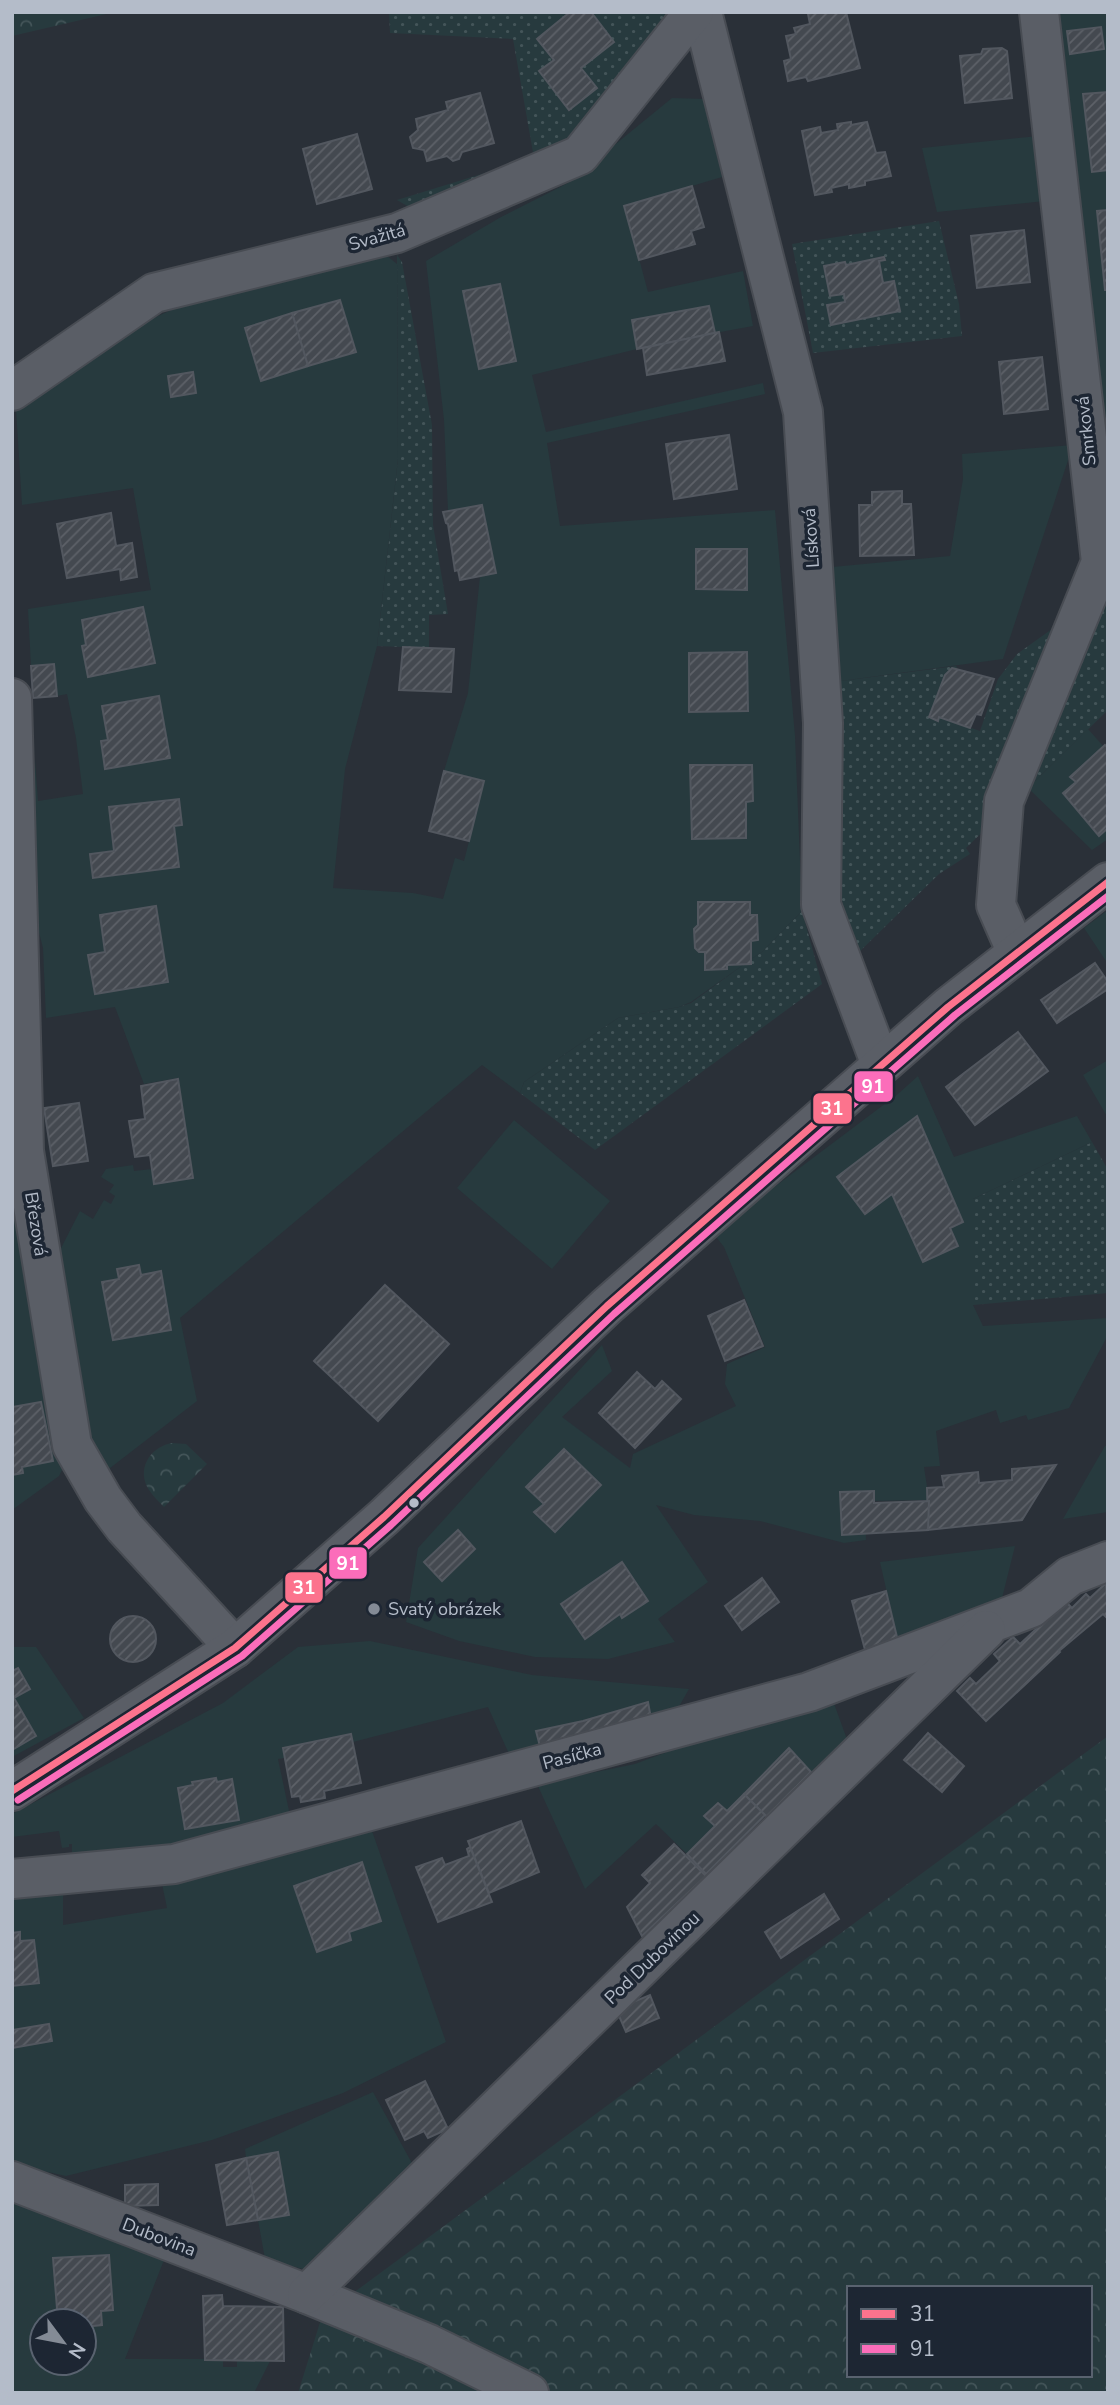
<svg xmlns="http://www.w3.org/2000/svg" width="1120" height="2405" viewBox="0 0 1120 2405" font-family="'Nunito Sans',sans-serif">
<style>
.grass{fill:url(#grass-dots)}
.forest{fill:url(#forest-crowns);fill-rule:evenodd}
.garden{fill:#273a3e;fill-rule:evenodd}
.building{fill:url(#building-hatch);stroke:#52575f;stroke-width:2}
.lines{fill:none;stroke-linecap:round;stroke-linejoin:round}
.minor-casing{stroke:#484c53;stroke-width:42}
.minor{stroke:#5a5e66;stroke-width:38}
.bus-1-casing{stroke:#1d2633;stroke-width:12}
.bus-2-casing{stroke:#1d2633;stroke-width:12}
.bus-1{stroke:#fc738d;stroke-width:7}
.bus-2{stroke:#fb6dba;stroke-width:7}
.bus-dot{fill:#b4bcc9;stroke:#1d2633;stroke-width:2.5}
.poi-dot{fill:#848b96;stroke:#1d2633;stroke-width:2.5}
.labels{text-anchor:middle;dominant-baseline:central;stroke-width:7;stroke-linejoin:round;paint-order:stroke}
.street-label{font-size:18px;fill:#b4bcc9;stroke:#1d2633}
.poi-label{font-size:18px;fill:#b4bcc9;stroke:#1d2633;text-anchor:start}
.line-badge{stroke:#1d2633;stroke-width:2.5}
.badge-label{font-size:19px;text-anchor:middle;font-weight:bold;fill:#fff}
</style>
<defs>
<pattern id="grass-dots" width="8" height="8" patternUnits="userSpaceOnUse" patternTransform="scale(1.75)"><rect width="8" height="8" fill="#273a3e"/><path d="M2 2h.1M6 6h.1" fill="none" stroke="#445559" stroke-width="1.8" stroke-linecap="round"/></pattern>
<pattern id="forest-crowns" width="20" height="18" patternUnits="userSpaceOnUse" patternTransform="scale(1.75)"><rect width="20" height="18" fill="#273a3e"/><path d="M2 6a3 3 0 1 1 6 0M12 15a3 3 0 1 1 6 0" fill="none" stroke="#445559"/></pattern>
<pattern id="building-hatch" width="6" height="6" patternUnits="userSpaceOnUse" patternTransform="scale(1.75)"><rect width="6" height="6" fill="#444950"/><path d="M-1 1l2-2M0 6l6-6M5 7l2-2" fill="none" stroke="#5d6168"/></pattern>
</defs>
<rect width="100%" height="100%" fill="#2a3038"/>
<g class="grass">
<polygon points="389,12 672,12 568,141 416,211 397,200 534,158 513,39 390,33"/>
<polygon points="939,221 959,304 962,336 813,353 792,244"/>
<polygon points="397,255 402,262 432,425 433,525 448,614 429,615 429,648 377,646 398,459"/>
<polygon points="1108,589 1108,710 966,848 970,854 939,874 853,958 850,954 834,848 841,728 841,681 956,666 957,668 948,671 945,675 929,717 937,721 939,717 980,731 998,679 1017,654"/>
<polygon points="802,911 822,984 595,1150 520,1093 524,1082 618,1018 679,1007 691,1003 743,965 751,964 751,959 762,952"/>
<polygon points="1092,1142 1108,1170 1108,1293 973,1305 973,1199"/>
</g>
<g class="forest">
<polygon points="12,12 115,12 12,36"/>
<path d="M171 1443 186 1444 207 1464 164 1507C159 1502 153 1496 149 1490 136 1470 149 1448 171 1443Z"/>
<path d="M1108 1736V2393H298L322 2316ZM849 2288H1090V2375H849Z"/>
</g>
<g class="garden">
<polygon points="1058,12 1108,12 1108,440 1106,440"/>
<polygon points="672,98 705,99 722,177 625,206 648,292 743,271 753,326 715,333 709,306 632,320 637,349 532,375 546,432 763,383 765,394 547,443 560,526 775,510 795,736 802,911 762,952 751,959 751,941 758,940 757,915 750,915 750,902 699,902 698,925 694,929 695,947 699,952 705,952 705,970 727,969 727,965 743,965 691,1002 679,1007 618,1018 524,1082 520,1093 482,1065 180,1318 197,1401 101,1475 88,1458 59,1252 80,1211 93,1219 104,1200 111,1204 115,1196 109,1192 114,1185 101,1177 106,1169 133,1165 134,1171 152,1169 154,1183 193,1176 178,1078 144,1084 115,1007 46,1018 43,948 28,890 35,804 35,760 38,801 83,794 76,738 67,694 57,696 54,664 31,666 28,609 151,590 133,488 22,505 16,409 135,326 199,298 370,242 397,264 398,459 377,646 345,769 333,888 413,893 443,899 455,858 464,861 484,782 444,771 468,693 480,576 496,572 482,506 448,511 444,420 426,261 501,217 568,183"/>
<polygon points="1038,136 1045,201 937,212 922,148"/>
<polygon points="1073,445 1003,659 841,681 832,567 950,556 963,479 962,454"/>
<polygon points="1088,729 1104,747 1071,777 1076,782 1099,835 1108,828 1108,839 1092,850 1028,788"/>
<polygon points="1108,910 1108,964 1084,928"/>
<polygon points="13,975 69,1456 59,1476 12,1510"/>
<polygon points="1108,1060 1108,1118 1083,1075"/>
<polygon points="918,1076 954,1157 1077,1116 1092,1142 973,1199 973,1305 983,1326 1108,1318 1108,1335 1069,1408 1028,1420 1026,1415 1000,1423 996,1410 936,1431 940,1466 924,1467 929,1500 865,1501 866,1540 844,1543 760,1521 694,1515 656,1505 708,1582 658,1619 675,1642 608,1659 535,1657 459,1641 406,1622 418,1548 602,1345 612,1371 562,1417 630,1468 633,1454 736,1406 725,1384 727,1364 765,1347 724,1247 713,1233 898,1094"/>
<polygon points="514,1120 610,1201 552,1269 457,1188"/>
<polygon points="1108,1445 1108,1512 1063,1519 1105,1446"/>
<polygon points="1015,1546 1002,1598 979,1620 901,1654 880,1562"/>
<polygon points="370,1641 532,1675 689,1689 677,1710 652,1723 647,1702 583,1721 537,1731 543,1758 513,1763 488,1707 353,1742 351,1734 283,1748 285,1758 278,1759 292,1825 72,1860 72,1844 69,1844 69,1847 62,1848 59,1831 12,1837 12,1814 223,1703 298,1647"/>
<polygon points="12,1647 36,1647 84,1718 12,1757"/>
<polygon points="832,1698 848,1742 811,1772 789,1748 727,1811 718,1803 705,1816 715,1826 687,1854 656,1824 585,1889 537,1784 635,1764 755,1719"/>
<polygon points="372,1831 446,2042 343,2093 212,2140 66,2176 12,2164 12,1899 63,1890 63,1925 167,1908 160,1874"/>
<polygon points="373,2092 414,2167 314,2272 265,2259 258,2220 289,2214 278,2153 246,2158 245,2149"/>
<path d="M12 2191 168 2250 125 2359H223V2367H237V2358L271 2359 254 2393H12ZM42 2321H84V2363H42Z"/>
</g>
<g class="building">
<polygon points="570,12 591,12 614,42 581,68 597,88 569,110 539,71 554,60 537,39"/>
<polygon points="815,12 846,12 860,68 808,81 806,77 788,81 784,61 791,59 786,36 796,34 794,28 810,24 808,14"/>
<polygon points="1101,27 1104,49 1070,54 1067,31"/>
<polygon points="1002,48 1007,51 1012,98 965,103 960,56 981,54 983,49"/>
<polygon points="1108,92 1108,170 1092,172 1083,94"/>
<polygon points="480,93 494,143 462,152 459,159 453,161 447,156 427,161 424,150 413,148 410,137 418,130 416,119 448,110 446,102"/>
<polygon points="851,122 851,125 867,122 876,153 885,152 891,176 865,181 865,185 849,188 849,184 831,188 832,192 815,195 802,131 820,127 821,133 838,130 837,124"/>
<polygon points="357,134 372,189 317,204 303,149"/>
<polygon points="692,186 704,227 691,231 695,244 639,260 624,206"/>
<polygon points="1108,210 1108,290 1105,290 1097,211"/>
<polygon points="1024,230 1030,282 977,288 971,236"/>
<polygon points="884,257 885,260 879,261 883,283 894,281 900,311 831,325 827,305 845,302 844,294 830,296 824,266 845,262 846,265"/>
<polygon points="500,284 516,361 479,369 463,291"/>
<polygon points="340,300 356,352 308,366 292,313"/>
<polygon points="709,306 715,333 637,349 632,320"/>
<polygon points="292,313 308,366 261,381 245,328"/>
<polygon points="719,332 725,361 647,375 643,348"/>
<polygon points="1042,357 1048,409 1004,414 999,362"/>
<polygon points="193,372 196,393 171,397 168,376"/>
<polygon points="729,435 737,489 674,499 666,444"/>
<polygon points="902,491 902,504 911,504 914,555 860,556 859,505 872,505 872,492"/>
<polygon points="482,505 496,573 460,580 458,570 455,571 448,524 446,523 443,512"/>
<polygon points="111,513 116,546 132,543 137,577 121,580 120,569 67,578 57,524"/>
<polygon points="696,549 747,549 747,590 696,589"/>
<polygon points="143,607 155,663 88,677 82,646 86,645 82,620"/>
<polygon points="403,647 454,649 451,692 399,690"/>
<polygon points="747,652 748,711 689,712 689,653"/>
<polygon points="54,664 57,696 33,698 31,666"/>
<polygon points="952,668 994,679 981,715 976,714 970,728 939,717 938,721 929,717 945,675"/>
<polygon points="159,696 170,758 105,769 101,741 108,740 102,706"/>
<polygon points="1105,745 1108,748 1108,828 1099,836 1063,793 1076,782 1070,777"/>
<polygon points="690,765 752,765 753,801 746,802 746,838 692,839"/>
<polygon points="444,771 484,781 469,841 429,831"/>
<polygon points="179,799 182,825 174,826 179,867 93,878 90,854 114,851 109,807"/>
<polygon points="698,902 750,902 750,915 757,915 758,940 751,941 751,964 727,965 727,969 705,970 705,952 699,952 695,948 694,929 698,925"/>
<polygon points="156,906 168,982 95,994 88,955 105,952 100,915"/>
<polygon points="1095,963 1108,982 1108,989 1057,1023 1041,1000"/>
<polygon points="1018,1032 1048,1071 975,1125 946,1087"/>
<polygon points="178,1079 193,1178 154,1184 150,1155 135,1157 129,1121 145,1119 141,1086"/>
<polygon points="79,1103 88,1161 53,1166 44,1108"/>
<polygon points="917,1116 963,1222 950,1228 958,1246 923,1262 892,1194 865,1214 837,1177"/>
<polygon points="139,1265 141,1275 161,1271 171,1330 113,1340 102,1282 119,1279 117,1269"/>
<polygon points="385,1285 449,1344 378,1421 314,1361"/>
<polygon points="744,1300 763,1346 725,1361 708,1316"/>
<polygon points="637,1372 655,1389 662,1381 681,1399 635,1448 599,1413"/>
<polygon points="41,1402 53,1461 22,1467 23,1473 12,1475 12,1407"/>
<polygon points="564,1449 601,1485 555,1532 534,1512 544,1504 526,1487"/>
<polygon points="1056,1465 1022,1520 928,1530 927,1488 944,1487 942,1476 978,1472 979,1483 1012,1480 1012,1469"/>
<polygon points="874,1491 874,1503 929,1501 928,1530 842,1535 840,1492"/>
<polygon points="458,1530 475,1549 442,1581 424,1562"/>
<polygon points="622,1562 648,1601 622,1618 620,1614 585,1639 561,1604"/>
<polygon points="762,1578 779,1602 742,1630 725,1606"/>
<polygon points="1106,1583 1108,1619 1103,1614 1059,1651 1060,1652 986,1721 957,1691 970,1678 976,1684 1000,1661 994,1654 1013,1637 1020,1644 1048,1618 1063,1599 1072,1608 1086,1594 1090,1598"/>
<polygon points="886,1591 901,1654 868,1661 852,1601"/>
<circle cx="133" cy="1639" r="23"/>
<polygon points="18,1668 30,1689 14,1698 36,1736 12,1750 12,1671"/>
<polygon points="648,1702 652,1724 543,1758 536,1731 583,1721"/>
<polygon points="928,1733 964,1766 942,1792 904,1760"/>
<polygon points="351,1734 361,1783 324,1791 325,1798 301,1802 300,1796 292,1797 283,1748"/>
<polygon points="789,1748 811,1772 767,1817 744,1794"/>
<polygon points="216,1778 217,1782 232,1779 239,1820 185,1829 178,1788 193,1785 192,1782"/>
<polygon points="744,1794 765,1815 706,1874 687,1854 715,1826 704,1816 718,1803 727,1811"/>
<polygon points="521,1821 539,1872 489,1893 468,1841"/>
<polygon points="674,1844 706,1876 642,1936 627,1907 650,1883 642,1875"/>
<polygon points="470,1847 492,1902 438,1922 416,1867 442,1858 445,1865 469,1856 467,1849"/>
<polygon points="362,1862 381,1921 349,1932 351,1940 317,1952 294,1886"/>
<polygon points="824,1894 839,1919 781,1958 765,1932"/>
<polygon points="20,1932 20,1941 34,1940 39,1983 12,1986 12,1933"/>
<polygon points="650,1995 659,2018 626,2032 616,2009"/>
<polygon points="49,2024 52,2041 12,2048 12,2030"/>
<polygon points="425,2081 448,2129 428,2138 424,2131 405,2140 386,2100"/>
<polygon points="278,2152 289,2215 258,2220 246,2158"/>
<polygon points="246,2158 258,2220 227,2225 216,2165"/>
<polygon points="158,2184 158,2205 125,2206 125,2185"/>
<polygon points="109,2255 113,2310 101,2311 102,2325 84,2327 84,2321 58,2321 53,2258"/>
<polygon points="222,2295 223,2306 283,2307 284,2361 205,2360 203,2296"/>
</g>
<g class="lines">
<g class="minor-casing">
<g id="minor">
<polyline points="702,12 803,412 823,723 821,905 881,1065"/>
<polyline points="12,391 154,293 397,233 580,155 694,12"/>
<polyline points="12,698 24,1151 72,1445 103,1499 124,1527 235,1648"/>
<polyline points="1017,953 996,905 1004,801 1101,562 1039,12"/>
<polyline points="12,1791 235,1648 384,1517 607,1306 948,1007 1108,882"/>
<polyline points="12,1879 174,1864 809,1692 1031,1608 1070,1576 1108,1561"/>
<polyline points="12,2181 307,2294 429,2344 529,2393"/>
<polyline points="307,2294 986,1630"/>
</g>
</g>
<use href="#minor" class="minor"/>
<g class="bus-1-casing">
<polyline id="bus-1" points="12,1791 235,1648 384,1517 607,1306 948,1007 1108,882"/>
</g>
<g class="bus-2-casing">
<polyline id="bus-2" points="18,1800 242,1656 391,1525 614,1314 955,1015 1108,896"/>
</g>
<use href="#bus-1" class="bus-1"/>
<use href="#bus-2" class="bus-2"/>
</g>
<circle class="bus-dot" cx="414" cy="1503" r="6"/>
<circle class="poi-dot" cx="374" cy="1609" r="7"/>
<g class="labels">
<g class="street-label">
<text transform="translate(377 237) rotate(-16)">Svažitá</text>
<text transform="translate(1086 431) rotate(-96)">Smrková</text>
<text transform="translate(811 538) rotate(-94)">Lísková</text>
<text transform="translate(36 1224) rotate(81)">Březová</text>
<text transform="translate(572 1756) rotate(-15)">Pasíčka</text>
<text transform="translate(652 1958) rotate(-44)">Pod Dubovinou</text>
<text transform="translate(159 2237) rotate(21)">Dubovina</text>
</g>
<g class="poi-label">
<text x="388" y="1609">Svatý obrázek</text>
</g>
</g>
<g class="line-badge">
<rect x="853" y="1070" width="41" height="33" rx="7" fill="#fb6dba"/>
<rect x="812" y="1092" width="41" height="33" rx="7" fill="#fc738d"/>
<rect x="328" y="1546" width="40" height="34" rx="7" fill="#fb6dba"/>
<rect x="284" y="1571" width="40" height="33" rx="7" fill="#fc738d"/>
</g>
<g class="badge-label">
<text x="873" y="1093">91</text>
<text x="832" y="1115">31</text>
<text x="348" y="1570">91</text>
<text x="304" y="1594">31</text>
</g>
<rect width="1120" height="2405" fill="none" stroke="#b4bcc9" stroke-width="28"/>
<rect x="847" y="2286" width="245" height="91" fill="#1d2633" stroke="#59626f" stroke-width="2"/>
<rect x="861" y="2309" width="35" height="10" fill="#fc738d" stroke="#59626f" stroke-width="2"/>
<text x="910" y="2321" font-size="21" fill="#b4bcc9">31</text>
<rect x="861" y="2344" width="35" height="10" fill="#fb6dba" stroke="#59626f" stroke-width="2"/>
<text x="910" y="2356" font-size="21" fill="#b4bcc9">91</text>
<g transform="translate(63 2342) rotate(122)"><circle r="33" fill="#1d2633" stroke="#59626f" stroke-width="2"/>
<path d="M0-5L12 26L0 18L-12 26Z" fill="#848b96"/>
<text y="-10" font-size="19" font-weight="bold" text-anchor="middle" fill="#b4bcc9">N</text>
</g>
</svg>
